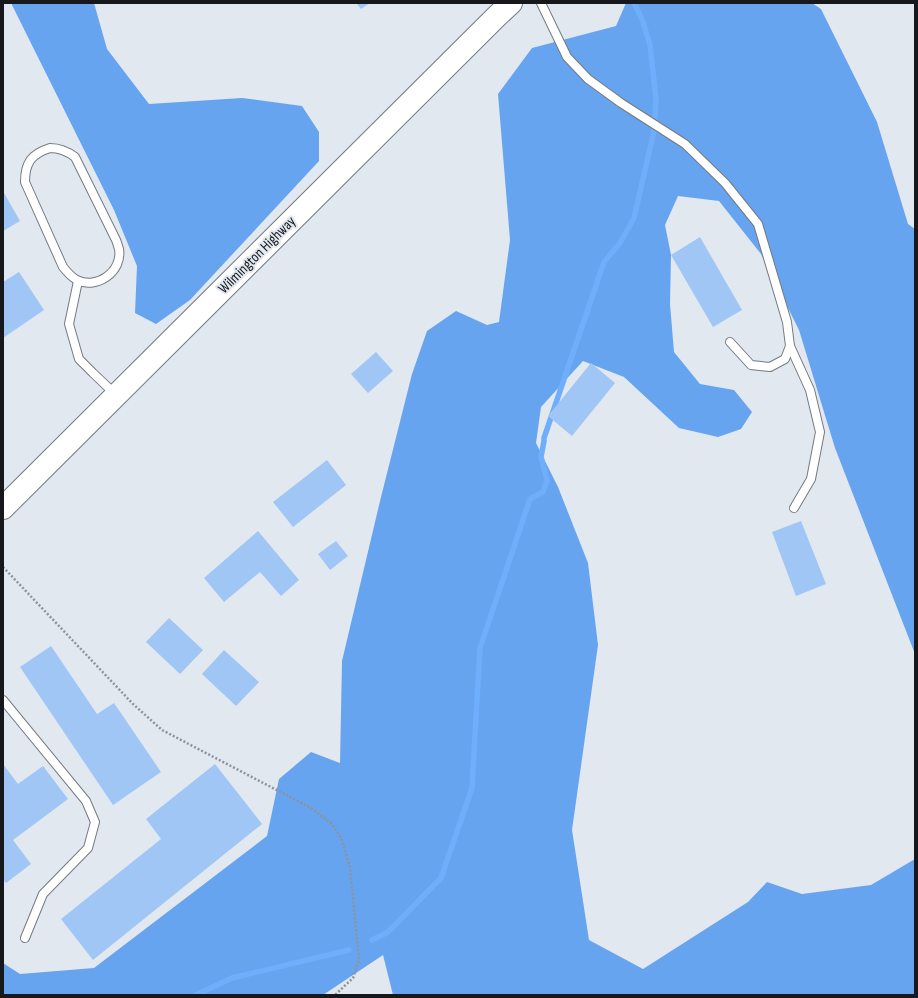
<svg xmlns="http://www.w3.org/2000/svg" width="918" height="998" viewBox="0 0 918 998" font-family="'Sofia Sans Condensed',sans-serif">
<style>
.forest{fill:#66a4f0}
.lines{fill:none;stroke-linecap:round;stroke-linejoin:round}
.stream{stroke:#6faefa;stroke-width:5.5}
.building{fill:#a0c6f5}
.lane-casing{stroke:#747a81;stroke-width:10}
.secondary-casing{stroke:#747a81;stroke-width:24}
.path{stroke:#8f9399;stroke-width:2.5;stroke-dasharray:2 2;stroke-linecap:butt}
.lane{stroke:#fff;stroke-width:8}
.secondary{stroke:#fff;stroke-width:22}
.labels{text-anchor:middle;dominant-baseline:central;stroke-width:4;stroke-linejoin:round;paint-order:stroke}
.street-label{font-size:15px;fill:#16181b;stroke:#e2e8f0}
</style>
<rect width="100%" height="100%" fill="#e2e8f0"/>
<g class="forest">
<polygon points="11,3 94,3 107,49 149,104 242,98 302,106 319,132 319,161 190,300 156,324 135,313 137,266 114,210"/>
<polygon points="626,3 812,3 821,9 877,122 908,224 915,229 915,654 835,448 799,330 761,254 719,201 678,196 665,225 671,255 670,304 674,352 700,384 734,390 752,412 741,429 718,437 679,428 624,377 583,361 541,407 536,443 558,487 588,563 598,645 572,830 589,940 643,969 748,902 767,882 802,894 871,885 915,859 915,995 393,995 383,955 323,995 3,995 3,963 20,974 94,968 267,836 279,779 311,752 340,763 342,661 381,497 412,374 427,331 456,311 487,325 499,322 510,240 498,94 532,48 616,26"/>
</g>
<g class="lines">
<g class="stream">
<polyline points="372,940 388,932 441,878 472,788 480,648 530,499 543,492 547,480 541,457 544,441 544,438 604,262 620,243 634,218 654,131 656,99 650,45 642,19 634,3"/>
<polyline points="196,995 232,978 349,950"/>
</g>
</g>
<g class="building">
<polygon points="356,3 370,3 361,9"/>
<polygon points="3,191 20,221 3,231"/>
<polygon points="700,237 742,310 713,327 671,255"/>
<polygon points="19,272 44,310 3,338 3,282"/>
<polygon points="376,352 393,371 368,393 351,374"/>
<polygon points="591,363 615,383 572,436 548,416"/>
<polygon points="327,460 346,485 293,527 273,502"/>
<polygon points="801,521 826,584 796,596 772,532"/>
<polygon points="258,531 299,580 281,596 260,572 224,602 204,578"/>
<polygon points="336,541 348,556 330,570 318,554"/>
<polygon points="169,618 203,650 180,674 146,642"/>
<polygon points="51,646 97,714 114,703 161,772 113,805 20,667"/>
<polygon points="224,650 259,682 236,706 202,674"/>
<polygon points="3,764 18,784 43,766 68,799 13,840 31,864 6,883 3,879"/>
<polygon points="215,764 262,824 93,960 61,919 161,839 146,819"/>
</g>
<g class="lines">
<g class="lane-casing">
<g id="lane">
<polyline points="541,3 567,57 588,79 621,103 685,144 725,183 758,224 787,322 790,346 785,359 770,367 751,365 730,342"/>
<path d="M50 148C60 148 67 151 75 157L116 240C117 242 118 246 119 249 123 271 97 290 77 280 71 277 67 272 63 267L25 182C25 163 31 154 50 148Z"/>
<polyline points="78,281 69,324 79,359 93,373 116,395"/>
<polyline points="790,346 810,390 820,432 811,479 794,508"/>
<polyline points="3,700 86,801 95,822 88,848 43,894 25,938"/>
</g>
</g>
<g class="secondary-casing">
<polyline id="secondary" points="3,508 497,16 511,3"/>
</g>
<polyline class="path" points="3,567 133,704 162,730 311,808 332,824 342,840 350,868 359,960 353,978 335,995"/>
<use href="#lane" class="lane"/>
<use href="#secondary" class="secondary"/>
</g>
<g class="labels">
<g class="street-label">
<text transform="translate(257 255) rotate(-45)">Wilmington Highway</text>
</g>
</g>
<rect width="918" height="998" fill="none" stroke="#16181b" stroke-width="8"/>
</svg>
